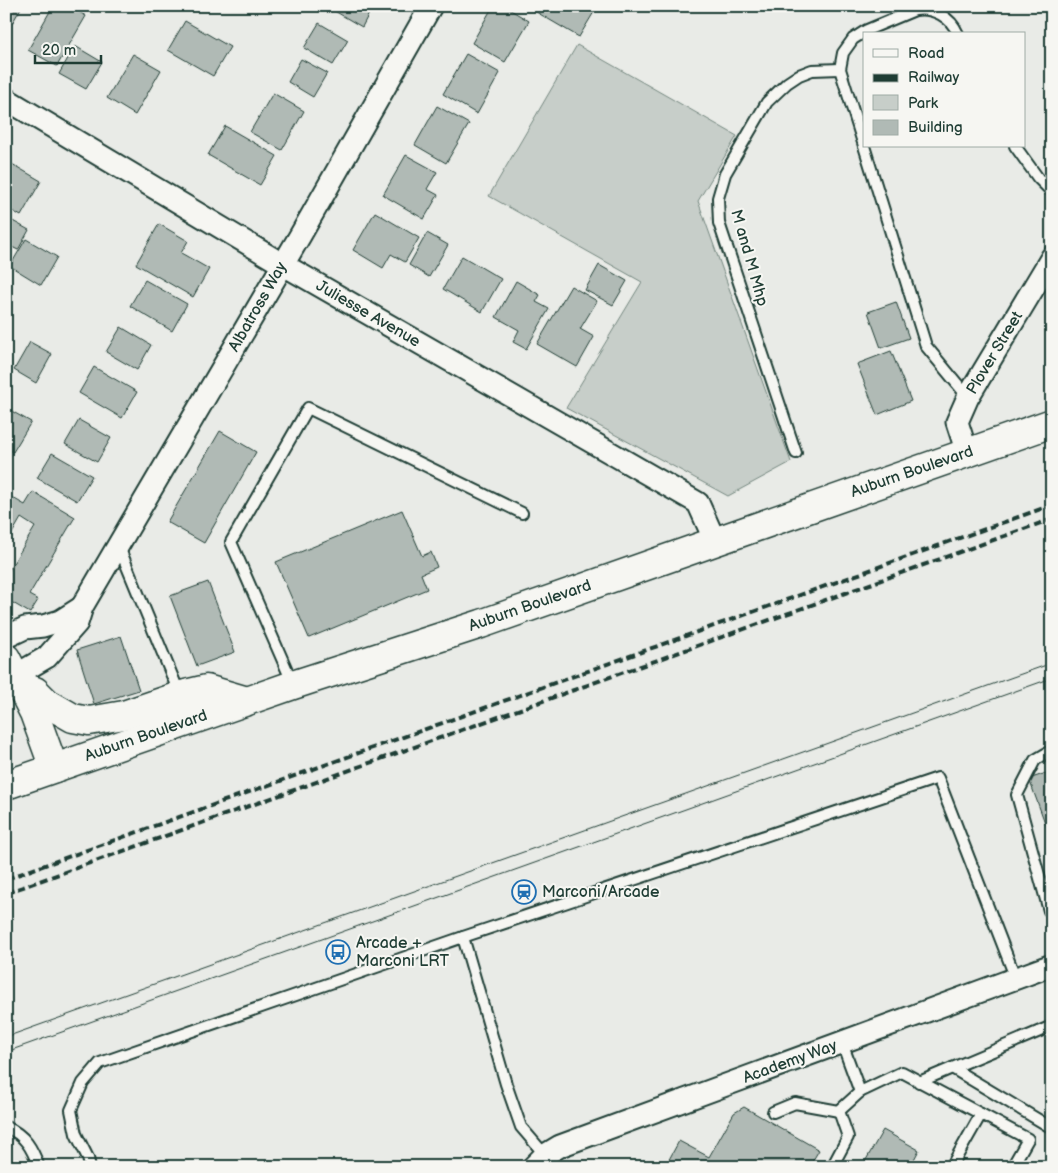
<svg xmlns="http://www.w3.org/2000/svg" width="1058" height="1173" viewBox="0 0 1058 1173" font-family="'Balsamiq Sans',sans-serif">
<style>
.green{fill:#c7cec9;stroke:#73867e}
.building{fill:#b0bab5;stroke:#1f3d34}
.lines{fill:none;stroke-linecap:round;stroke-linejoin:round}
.lane-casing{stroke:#1f3d34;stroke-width:14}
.street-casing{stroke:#1f3d34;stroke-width:25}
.secondary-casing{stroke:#1f3d34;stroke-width:31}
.lane{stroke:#f6f6f2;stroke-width:10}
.street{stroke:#f6f6f2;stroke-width:21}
.secondary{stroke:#f6f6f2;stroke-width:28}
.tram{stroke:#1f3d34;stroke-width:1}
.rail{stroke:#1f3d34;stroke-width:4;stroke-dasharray:8 4;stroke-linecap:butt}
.labels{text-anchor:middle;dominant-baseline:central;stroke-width:4;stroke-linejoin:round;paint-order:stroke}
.street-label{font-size:16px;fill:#1f3d34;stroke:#f6f6f2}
.poi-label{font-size:16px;fill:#1f3d34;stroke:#f6f6f2;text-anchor:start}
</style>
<rect width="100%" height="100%" fill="#e9ebe7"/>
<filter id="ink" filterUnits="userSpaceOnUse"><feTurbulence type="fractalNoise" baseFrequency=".02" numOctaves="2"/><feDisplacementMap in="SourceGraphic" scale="10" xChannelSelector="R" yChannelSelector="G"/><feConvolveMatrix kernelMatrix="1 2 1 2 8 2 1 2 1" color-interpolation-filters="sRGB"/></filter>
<g filter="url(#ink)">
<polygon class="green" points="577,45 737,136 698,201 791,462 728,496 566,408 642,282 489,196"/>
<g class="building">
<polygon points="6,6 22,6 6,34"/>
<polygon points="53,6 69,6 86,16 57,66 28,50"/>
<polygon points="326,6 373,6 362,27"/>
<polygon points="493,6 504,6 529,21 505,62 472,43"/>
<polygon points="526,6 584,6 594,12 579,37"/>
<polygon points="185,21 230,47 213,76 168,50"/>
<polygon points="319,23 348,40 333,65 304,48"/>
<polygon points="75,46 102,62 86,89 59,74"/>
<polygon points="133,54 161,70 135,115 107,98"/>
<polygon points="466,54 500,73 477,114 443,94"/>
<polygon points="301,59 327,73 313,97 288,82"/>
<polygon points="273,93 304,111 282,150 250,132"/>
<polygon points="437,106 469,124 446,163 415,145"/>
<polygon points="225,126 277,156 260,185 208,155"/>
<polygon points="406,155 437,172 427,189 438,195 424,219 383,195"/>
<polygon points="12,164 41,181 21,216 6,207 6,173"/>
<polygon points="375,212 419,238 405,262 391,254 383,268 353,250"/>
<polygon points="9,219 29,230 18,250 6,244 6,225"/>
<polygon points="159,224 188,241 181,253 209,269 193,297 136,264"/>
<polygon points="427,233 448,245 429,277 409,265"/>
<polygon points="26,239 57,257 41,285 10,266"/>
<polygon points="462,256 501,279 482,312 443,289"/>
<polygon points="599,265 627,281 613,305 585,290"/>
<polygon points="145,280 187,304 172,331 130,306"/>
<polygon points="516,281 540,295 536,302 549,309 526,349 513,342 519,330 496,317"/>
<polygon points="571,286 597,301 580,329 594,337 577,367 537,344"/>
<polygon points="896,302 909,338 881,348 868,312"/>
<polygon points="121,327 151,345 137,370 106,352"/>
<polygon points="30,342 52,354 36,383 14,370"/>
<polygon points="891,351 911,401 877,415 857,364"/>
<polygon points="94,367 137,392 122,418 79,393"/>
<polygon points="6,408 31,422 13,452 6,448"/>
<polygon points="79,420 111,438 97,462 65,444"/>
<polygon points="220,431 256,452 204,543 167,522"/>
<polygon points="52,453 92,476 77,501 37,478"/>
<polygon points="33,492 75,517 29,595 38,600 30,613 6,599 6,575 35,527 21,518 10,537 6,534 6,494 25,505"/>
<polygon points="402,510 422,556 431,552 437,567 421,574 427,589 309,638 276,562"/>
<polygon points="208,582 235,652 197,666 170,596"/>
<polygon points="121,636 139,690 94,704 77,650"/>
<polygon points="1052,771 1052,842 1029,779"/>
<polygon points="744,1107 819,1150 809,1167 665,1167 679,1141 709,1157 734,1113"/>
<polygon points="883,1130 919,1150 910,1167 862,1167"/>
</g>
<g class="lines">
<g class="lane-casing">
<g id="lane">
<polyline points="864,146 926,346 968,397"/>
<path d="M864 146 840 69 843 53 853 39 867 30 915 10C933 7 951 17 958 34"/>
<polyline points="1015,146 1038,178 1052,192"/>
<polyline points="796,453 719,223 718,198 725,174 767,102 787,83 799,75 812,70 840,69"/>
<polyline points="119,547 180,695"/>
<polyline points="293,684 231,542 308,408 522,513"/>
<polyline points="1052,750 1035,760 1017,795 1049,911 1052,910"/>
<polyline points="463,937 506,1084 521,1127 545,1155"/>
<polyline points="842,1043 860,1092 902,1072 1028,1139 1012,1167"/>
<polyline points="952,1068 1052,1128"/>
<polyline points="919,1082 1052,1026"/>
<polyline points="773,1112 795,1103 839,1111"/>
<path d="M6 1127C25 1135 32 1148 39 1167"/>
<polyline points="90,1167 88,1158 76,1134 71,1110 83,1083 100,1063 463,937 938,778 1016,979"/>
<polyline points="832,1167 848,1137 839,1111 860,1092"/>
<polyline points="951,1167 981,1114"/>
</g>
</g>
<g class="street-casing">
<g id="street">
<polyline points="6,99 282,264 698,503 715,541"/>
<polyline points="967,453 957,422 968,397 1052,257"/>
<polyline points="6,637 25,628 43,626 60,621 82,607"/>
<polyline points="16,675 47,657 77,623 82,607 301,234 431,6"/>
<polyline points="533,1167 545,1155 560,1146 1052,965"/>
</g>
</g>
<g class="secondary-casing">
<g id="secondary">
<polyline points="6,658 34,713 54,768"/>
<polyline points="21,687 35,691 47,703 73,718 89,721 124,715 185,694 206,689 247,701"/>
<polyline points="6,785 293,685 481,624 1052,423"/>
</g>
</g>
<use href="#lane" class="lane"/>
<use href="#street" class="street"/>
<use href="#secondary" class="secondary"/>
<g class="tram">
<polyline points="6,1037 1052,663"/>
<polyline points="6,1052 1052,678"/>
</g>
<g class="rail">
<polyline points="6,879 1052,505"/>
<polyline points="6,893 1052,519"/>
</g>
</g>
</g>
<defs>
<g id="station-ring" transform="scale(1.25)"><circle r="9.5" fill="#f6f6f2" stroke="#1f6fb2" stroke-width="1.5"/><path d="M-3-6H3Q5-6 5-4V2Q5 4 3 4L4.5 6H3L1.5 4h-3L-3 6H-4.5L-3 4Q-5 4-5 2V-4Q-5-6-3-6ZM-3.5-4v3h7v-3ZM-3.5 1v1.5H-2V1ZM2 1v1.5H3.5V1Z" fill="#1f6fb2"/></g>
<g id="bus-ring" transform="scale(1.25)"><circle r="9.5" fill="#f6f6f2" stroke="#1f6fb2" stroke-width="1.5"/><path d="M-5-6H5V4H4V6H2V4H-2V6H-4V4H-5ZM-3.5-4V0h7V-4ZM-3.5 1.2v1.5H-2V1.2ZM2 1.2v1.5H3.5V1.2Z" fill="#1f6fb2"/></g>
</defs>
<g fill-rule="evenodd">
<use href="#station-ring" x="524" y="892"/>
<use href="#bus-ring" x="338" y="952"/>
</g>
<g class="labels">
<g class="street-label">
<text transform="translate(749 258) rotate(74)">M and M Mhp</text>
<text transform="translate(258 307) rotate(-60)">Albatross Way</text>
<text transform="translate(368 314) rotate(30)">Juliesse Avenue</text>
<text transform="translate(995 353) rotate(-59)">Plover Street</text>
<text transform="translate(912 472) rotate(-19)">Auburn Boulevard</text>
<text transform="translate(530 606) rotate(-19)">Auburn Boulevard</text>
<text transform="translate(146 736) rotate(-19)">Auburn Boulevard</text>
<text transform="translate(790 1062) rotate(-20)">Academy Way</text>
</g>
<g class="poi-label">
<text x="542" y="892">Marconi/Arcade</text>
<text x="356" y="943">Arcade +<tspan x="356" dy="18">Marconi LRT</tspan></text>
</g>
</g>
<rect width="1058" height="1173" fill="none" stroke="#f6f6f2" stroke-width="25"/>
<rect x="12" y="12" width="1033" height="1148" fill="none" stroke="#1f3d34" stroke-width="2" filter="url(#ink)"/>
<rect x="863" y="32" width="162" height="115" fill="#f6f6f2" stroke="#a0aca6"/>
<rect x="873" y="49" width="25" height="8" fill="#f6f6f2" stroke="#a0aca6"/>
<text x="908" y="58" font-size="15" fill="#1f3d34">Road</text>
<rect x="873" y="74" width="25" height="8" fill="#1f3d34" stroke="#a0aca6"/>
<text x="908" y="82" font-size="15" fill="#1f3d34">Railway</text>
<rect x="873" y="95" width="25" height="15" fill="#c7cec9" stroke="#a0aca6"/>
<text x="908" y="108" font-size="15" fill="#1f3d34">Park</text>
<rect x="873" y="120" width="25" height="15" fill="#b0bab5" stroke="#a0aca6"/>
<text x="908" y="132" font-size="15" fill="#1f3d34">Building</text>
<path d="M35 55v8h66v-8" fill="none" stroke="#1f3d34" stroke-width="2.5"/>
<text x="42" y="55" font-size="15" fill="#1f3d34" stroke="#f6f6f2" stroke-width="4" paint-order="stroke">20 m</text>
</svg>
